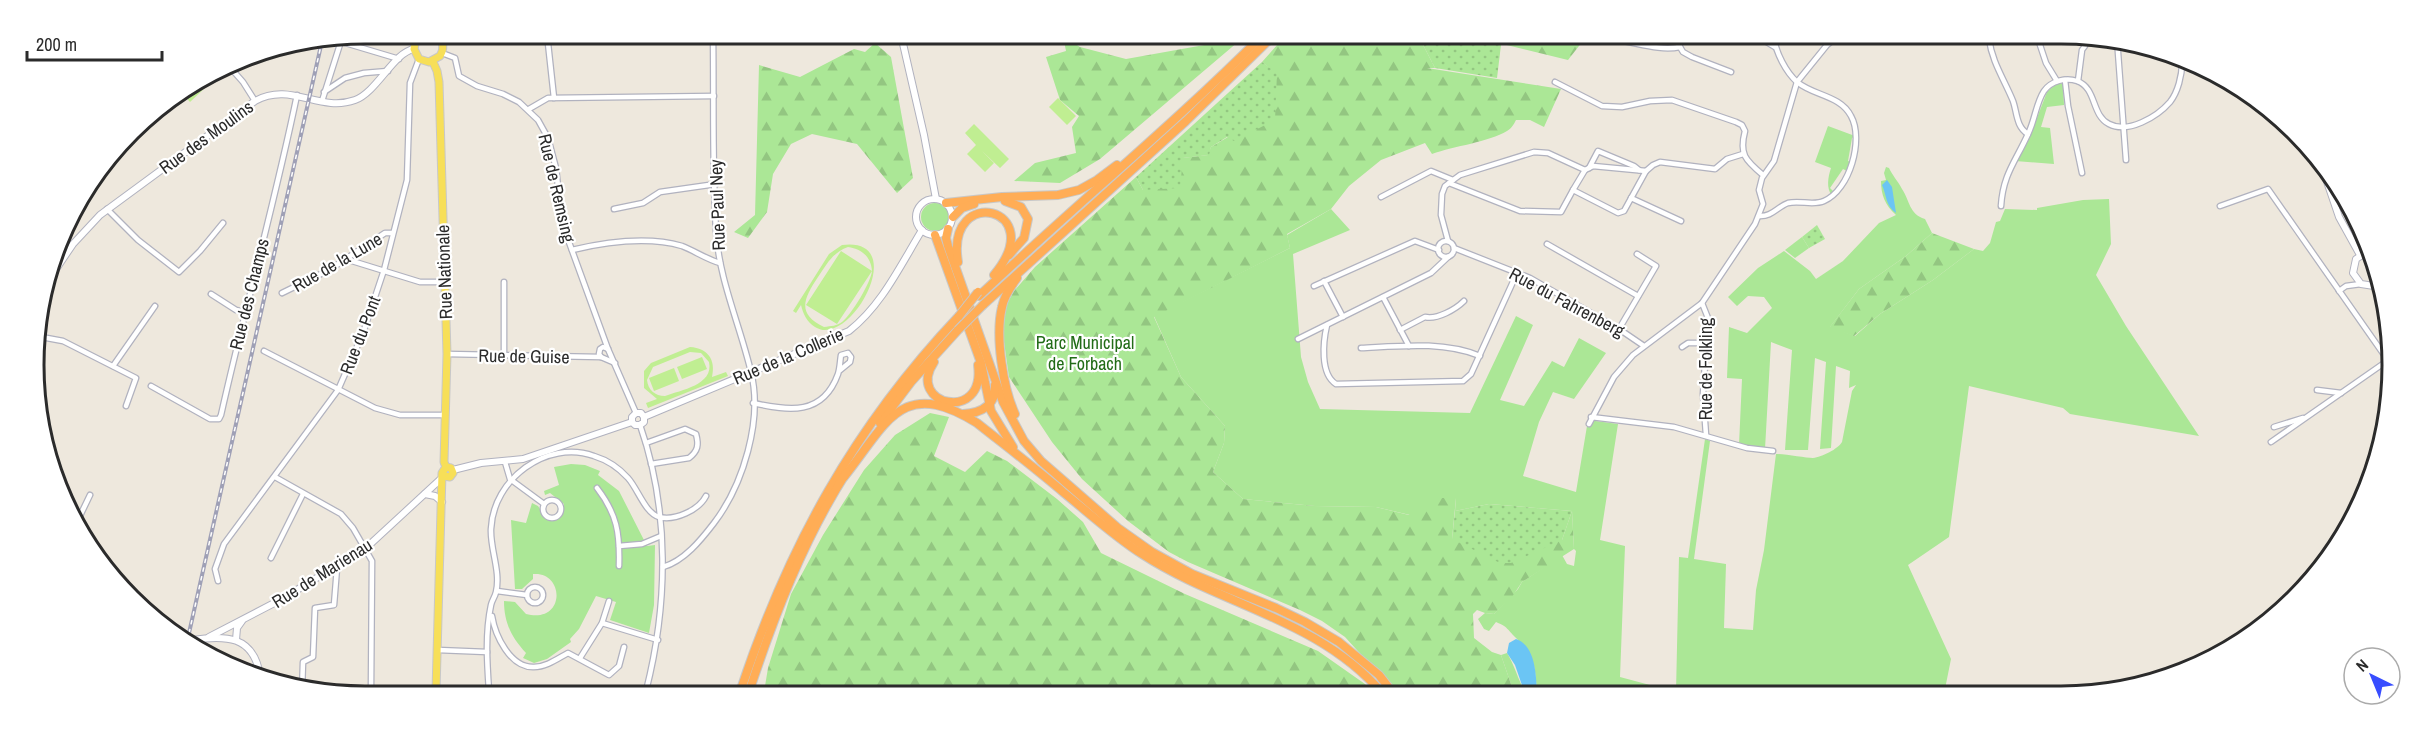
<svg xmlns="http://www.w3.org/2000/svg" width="2426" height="730" viewBox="0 0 2426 730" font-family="'Archivo Narrow',sans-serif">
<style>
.grass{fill:#abe796}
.forest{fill:url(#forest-firs)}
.garden{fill:url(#garden-dots)}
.pitch{fill:#c0ee92;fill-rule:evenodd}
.water{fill:#6bc5f4}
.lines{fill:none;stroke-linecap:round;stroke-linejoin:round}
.street-casing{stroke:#b1b2bf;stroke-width:7}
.secondary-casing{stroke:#b1b2bf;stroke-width:8}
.primary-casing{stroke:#c8c8c8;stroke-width:9}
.highway-casing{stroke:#c8c8c8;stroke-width:10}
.street{stroke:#fff;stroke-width:4.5}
.secondary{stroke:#fff;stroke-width:6}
.primary{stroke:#f7df58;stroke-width:7}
.highway{stroke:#ffad56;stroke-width:8}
.rail-casing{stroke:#9fa0b6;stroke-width:4}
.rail{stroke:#fff;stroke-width:1.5;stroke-dasharray:4.5;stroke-linecap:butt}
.secondary-bridge-casing{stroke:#b1b2bf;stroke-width:8;stroke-linecap:butt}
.highway-bridge-casing{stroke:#c8c8c8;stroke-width:10;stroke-linecap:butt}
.secondary-bridge{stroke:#fff;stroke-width:6}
.highway-bridge{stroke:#ffad56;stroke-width:8}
.labels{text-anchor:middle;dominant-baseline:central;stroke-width:4.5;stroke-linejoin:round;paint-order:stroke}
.street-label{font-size:18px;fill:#2b2b2b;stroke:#fff}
.park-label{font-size:18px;fill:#226c17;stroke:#fff}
.rim{fill:none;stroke:#2b2b2b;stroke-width:3}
</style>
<defs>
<pattern id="forest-firs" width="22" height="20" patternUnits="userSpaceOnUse" patternTransform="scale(1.5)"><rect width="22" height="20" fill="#abe796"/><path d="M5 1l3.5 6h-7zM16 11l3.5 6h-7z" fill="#93c681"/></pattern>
<pattern id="garden-dots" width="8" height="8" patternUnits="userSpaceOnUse" patternTransform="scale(1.5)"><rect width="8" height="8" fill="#abe796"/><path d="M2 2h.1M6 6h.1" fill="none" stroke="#93c681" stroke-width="1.8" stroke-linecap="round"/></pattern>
</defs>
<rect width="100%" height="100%" fill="#eee8dd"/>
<g class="grass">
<polygon points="2063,83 2064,105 2047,107 2041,127 2050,128 2054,164 2015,161 2028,141 2047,92 2056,84"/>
<path d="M1828 126 1855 136 1852 138 1848 161 1851 162 1847 171 1843 169 1830 188 1835 193 1832 196C1826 188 1828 177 1831 168L1815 162Z"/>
<path d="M1886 167 1889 168C1892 175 1898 181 1902 189 1910 201 1909 214 1925 219L1932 233 1906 256 1859 289 1830 327 1855 336 1880 314 1933 280 1974 249 1983 251 1990 243 1996 222 2000 221 2005 209 2037 210V208L2083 200 2109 199 2111 244 2096 275 2126 326 2199 436 2070 414 2063 408 1969 386 1949 537 1908 565 1951 659 1944 694 1537 693C1535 664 1535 656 1515 637 1507 629 1508 627 1496 622L1489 631 1484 629 1478 619 1485 613 1494 614 1518 589 1522 582 1562 555 1567 564 1574 566 1576 551 1574 549 1572 511 1489 504 1455 511 1456 498 1410 515 1376 507 1315 506 1243 499 1213 472 1224 443 1225 426 1181 377 1154 316 1290 248 1287 235 1331 209 1350 230 1293 254 1301 357 1308 382 1320 409 1470 413 1516 316 1533 325 1500 400 1524 406 1552 361 1564 367 1579 338 1606 353 1574 399 1553 392 1539 422 1523 476 1576 492 1588 420 1618 424 1600 540 1625 546 1620 677 1676 692 1679 557 1688 558 1705 439 1710 441 1694 559 1726 564 1724 628 1753 630 1756 590 1764 550 1776 454C1786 454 1806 458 1813 458 1822 457 1838 449 1842 442L1852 391 1856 385 1849 388 1850 371 1836 366 1831 448 1820 449 1826 362 1815 358 1808 450H1785L1792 350 1771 342 1765 449 1739 445 1742 379 1727 378 1729 327 1747 333 1772 308 1764 297 1748 296 1737 306 1728 297 1758 268 1784 251 1810 271 1816 279 1843 261 1879 223 1896 215C1885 205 1881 195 1881 181L1886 180 1884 173Z"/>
<circle cx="935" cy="217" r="14"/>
<polygon points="1802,237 1809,248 1795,258 1785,250"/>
<path d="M571 464 585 465 600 471 598 475 619 491 647 546 655 545 654 605 649 633 610 620 616 602 596 596 579 629 570 639 571 642 547 659 534 663 523 658 526 653C512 638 504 623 504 601L515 602 526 614C566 624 565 571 533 574V579L522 589H515L511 520 526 523 532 503 538 506 546 518H559L564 504 550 493 545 495 544 491 559 485 554 467Z"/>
<path d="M1507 653C1515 665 1520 687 1527 693H1514L1501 655Z"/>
</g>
<g class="forest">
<polygon points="1063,36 1080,47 1126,59 1221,42 1226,36 1245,36 1100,159 1060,183 1014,181 1035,163 1076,153 1072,127 1079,116 1060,100 1046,57 1066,51"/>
<path d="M1285 36 1419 37 1435 68H1427L1561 89 1544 127 1530 120H1516C1514 124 1511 129 1507 131 1489 142 1454 146 1432 154L1425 143 1381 160 1349 186 1331 209 1287 234 1290 248 1154 317 1181 377 1225 426 1224 443 1213 472 1243 499 1315 506 1376 507 1409 515 1423 498H1456L1452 539 1562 540 1572 511 1574 549 1522 582 1512 597 1494 614 1485 613 1477 610 1473 614 1474 638 1492 652 1501 655 1514 693H1396L1345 637 1322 621 1300 610 1188 562 1169 552 1128 521 1082 479 1052 442 1009 377 1003 335 1004 309 1014 291 1035 267 1136 177 1143 190 1182 158 1208 155 1211 147 1228 137 1277 74 1262 62Z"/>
<polygon points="1474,37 1586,37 1568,60"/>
<polygon points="875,43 891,57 913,178 897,193 857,144 812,134 791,144 773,174 767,212 748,238 734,232 755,215 759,65 800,77 854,49 865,52"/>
<polygon points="1932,233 1974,249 1933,280 1880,314 1854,336 1829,328 1859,289 1906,256"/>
<polygon points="930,413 949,417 934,456 965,472 987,451 1007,461 1057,499 1083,522 1101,553 1185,594 1318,651 1365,684 1372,693 764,692 768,668 791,594 823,535 864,470 895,435"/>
</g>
<g class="garden">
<polygon points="1419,37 1474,37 1501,45 1497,78 1435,68"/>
<polygon points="1262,62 1277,73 1275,120 1234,141 1227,137 1211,147 1209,155 1183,158 1180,188 1143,190 1136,177"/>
<polygon points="1817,225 1825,239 1809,248 1802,237"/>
<polygon points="1489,504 1572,511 1562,540 1511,563 1500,563 1452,539 1455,511"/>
</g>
<g class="pitch">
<polygon points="223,67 225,69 190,102 182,93"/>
<polygon points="1058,98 1076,116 1067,125 1049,107"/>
<polygon points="974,124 1009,159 1000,168 982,151 994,163 985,172 967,154 976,145 965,133"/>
<path d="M842 245C912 236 850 350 815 327 807 322 803 314 801 305L796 313 793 311 829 254ZM848 247C862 249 871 257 872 271L841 251 806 305 837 324 872 271C871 282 852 314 842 322 837 326 831 326 824 327 796 314 804 298 818 277 827 264 832 253 848 247Z"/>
<path d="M690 347C708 348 716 360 712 377L726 372 728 376 648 408 646 403 657 399 644 388V371L651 363ZM690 352 701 353 709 362C714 385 681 390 665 396 655 396 648 390 647 380L653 367Z"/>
<polygon points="702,357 707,369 682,379 677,367"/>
<polygon points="674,368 679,381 654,391 649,378"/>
</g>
<g class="water">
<path d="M1887 180 1892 187 1896 213C1885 205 1887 196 1882 185Z"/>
<path d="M1516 639C1536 646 1536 676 1537 693L1524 691 1515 665 1507 653 1509 643Z"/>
</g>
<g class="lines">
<g class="street-casing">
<g id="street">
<polyline points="547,34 554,98"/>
<polyline points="1679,38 1677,42 1683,52 1692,57 1731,72"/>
<polyline points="1760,38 1775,47"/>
<path d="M1604 39C1629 39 1655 52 1680 47"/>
<path d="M1989 39C1992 62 2004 79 2013 101 2017 112 2016 127 2028 134"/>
<polyline points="2038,39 2046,63 2057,81"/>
<polyline points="2117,39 2126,160"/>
<polyline points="342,42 399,59"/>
<polyline points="442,53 455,58 459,76 477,86 503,94 519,102 538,120 548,138 556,168 562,223 608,349 636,413"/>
<polyline points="228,65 243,82 255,101"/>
<polyline points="2065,80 2068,106 2082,173"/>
<polyline points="2078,81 2082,50 2085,46"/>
<path d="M1555 82 1602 106 1622 107 1650 101 1672 100 1736 122 1742 125 1745 131C1739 154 1745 160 1763 175"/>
<polyline points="324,92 345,78 364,73 388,71"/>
<polyline points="322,101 342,38"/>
<polyline points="529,109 548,98 714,96"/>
<polyline points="1589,168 1598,151 1634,166 1639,170"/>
<polyline points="1449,183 1520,211 1561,212 1573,190 1618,213 1624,211 1646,171"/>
<polyline points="1573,190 1585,170"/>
<polyline points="1381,197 1431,171 1453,180"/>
<polyline points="1631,198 1681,221"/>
<path d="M2001 206C2003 174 2016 161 2028 134 2035 120 2036 103 2044 91 2051 81 2066 77 2077 81 2097 88 2091 115 2109 124 2128 134 2157 117 2170 102 2178 92 2182 75 2182 63"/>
<polyline points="2220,206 2268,189 2387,359"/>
<polyline points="107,209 138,240 179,272 200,251 223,223"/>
<polyline points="614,209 643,203 660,192 716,184"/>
<path d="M1759 216C1772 217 1777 207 1788 203 1800 200 1813 206 1824 201 1850 190 1864 139 1851 116 1840 95 1814 96 1797 82 1786 72 1776 53 1774 38"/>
<polyline points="1448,241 1441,215 1442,194 1445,186 1460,175 1534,152 1548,153 1585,170 1593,166 1646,171 1653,165 1660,162 1715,169 1727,159 1743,154"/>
<circle cx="1446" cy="249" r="8"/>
<polyline points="1547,244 1638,296"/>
<polyline points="1454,248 1530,278 1619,329 1644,346"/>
<path d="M572 250C606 242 647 236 682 246 695 251 706 259 720 263"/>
<polyline points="348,257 352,261 420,282 444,282"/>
<polyline points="1324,281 1343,317"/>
<polyline points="1314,286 1415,241 1439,250"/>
<polyline points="2339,291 2346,286 2361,284"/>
<polyline points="282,293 329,270 385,233 392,233"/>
<polyline points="211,294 236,310 244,312"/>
<polyline points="1383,297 1409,346"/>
<polyline points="1702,303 1708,318 1703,394 1706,435"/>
<path d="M1327 325C1323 342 1320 374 1336 384L1463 381 1471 374 1517 273"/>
<polyline points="1619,329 1656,266 1637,254"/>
<path d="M1400 330 1425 317C1437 320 1456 309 1464 301"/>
<polyline points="36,336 63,341 136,378 126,406"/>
<polyline points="1298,339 1431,273 1448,257"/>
<polyline points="1682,347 1688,343 1707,343"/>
<path d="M1361 348C1400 346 1443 341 1480 356"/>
<polyline points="264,351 375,408 400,415 445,415"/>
<polyline points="447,354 601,357 615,363"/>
<polyline points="504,355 504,282"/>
<polyline points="601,357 599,354 600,349 603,347 608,349"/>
<polyline points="113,366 155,306"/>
<path d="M151 386 210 419H219L221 415C245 308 275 202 297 95"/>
<polyline points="2317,390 2341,393"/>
<path d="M753 403C789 411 823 416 838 374 840 368 840 361 841 355L848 353 851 357 850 362 839 371"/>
<polyline points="1591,417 1674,427 1747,448 1773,451"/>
<polyline points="1589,424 1614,377 1633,355 1702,303 1755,224 1763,204 1759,190 1762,178 1774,161 1797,82 1827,45 1836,38"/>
<path d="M640 425C670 511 668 605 646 691"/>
<polyline points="2274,427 2303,418"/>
<polyline points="2271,442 2387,361"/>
<path d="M646 443 685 429 696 434C699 445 698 451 689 458L651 464"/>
<polyline points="505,462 510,479 544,504"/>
<polyline points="275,477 341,514 353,528 372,561 371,691"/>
<path d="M597 488C617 514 620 533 619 566"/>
<circle cx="552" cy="509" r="9"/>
<polyline points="78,520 90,495"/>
<polyline points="619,546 642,544 661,536"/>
<polyline points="271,558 303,494"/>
<path d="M663 567C684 561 701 540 714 523 743 485 763 420 751 372 740 325 719 280 716 231 712 166 714 100 713 34"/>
<polyline points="218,581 215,569 224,544 338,390 363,333 384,270 407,180 410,83 419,59"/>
<circle cx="535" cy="595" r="8"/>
<polyline points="497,591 527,595"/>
<path d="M492 616C495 635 510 668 534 667 546 667 557 659 568 653L609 675 619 666 624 647"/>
<polyline points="602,623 658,640"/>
<polyline points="438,650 487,652"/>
<polyline points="580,658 602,623 609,601"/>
<polyline points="302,691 303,662 313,657 315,608 334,605 337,568"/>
<path d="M489 691C487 663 485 633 491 605 492 600 495 597 496 592 501 572 490 549 491 529 493 479 547 439 594 456 607 460 619 468 628 478 638 489 645 513 659 517 675 521 699 510 706 496"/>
</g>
</g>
<g class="secondary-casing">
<g id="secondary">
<polyline points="901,35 924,135 936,199"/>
<polyline points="440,38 455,33"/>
<polyline points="2321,164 2339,217 2360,255"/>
<circle cx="934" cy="217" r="18"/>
<polyline points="2367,252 2356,259 2353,273 2361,284 2374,286 2380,283"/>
<path d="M52 275 73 244 100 215 255 101C291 81 319 113 355 100 377 92 394 52 414 49"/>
<path d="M644 417 849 331C882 305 900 266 922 230"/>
<polyline points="632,422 635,425 640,425 644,422 644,417"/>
<polyline points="632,422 632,417 636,413 641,413 644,417"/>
<polyline points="453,470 481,463 523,459 632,422"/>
<polyline points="425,494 435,496 442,502"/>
<polyline points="209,637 282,599 366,548 444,476"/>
<path d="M192 640C225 635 254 635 260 676"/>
<polyline points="236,640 237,628 242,621"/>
</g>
</g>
<g class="primary-casing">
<g id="primary">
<path d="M427 33 416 39 414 49 419 59 429 62 440 56C446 46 442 37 431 33"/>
<polyline points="433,62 437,71 439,82 447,354 444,462 446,467"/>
<polyline points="444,476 450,477 453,473 451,468 446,467"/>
<polyline points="436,691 442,473 446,467"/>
</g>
</g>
<g class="highway-casing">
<g id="highway">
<polyline points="1005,201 1021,207 1028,219 1024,238 1009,255"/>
<polyline points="946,203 1002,197 1058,195 1079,190 1097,180 1117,165"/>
<polyline points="953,217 962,208 974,204"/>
<polyline points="948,229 946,238 948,246 1003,402 1024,441 1041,461 1118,528 1152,552 1192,574 1276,608 1305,622 1339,642 1379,675 1393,693"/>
<polyline points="935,235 981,363 991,411 1013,447"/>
<path d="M958 262C945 183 1051 207 994 275"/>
<path d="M979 296C1072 208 1171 127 1262 36"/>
<polyline points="983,305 1186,121 1273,36"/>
<path d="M934 362C905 405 986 424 978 365"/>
<path d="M963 414C981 413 996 406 995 385"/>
<path d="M1015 414C1003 388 995 336 1002 307 1004 296 1011 286 1017 278"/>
<polyline points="880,423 911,382 958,330"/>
<path d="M844 477C887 423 901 376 977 423 1006 446 1035 468 1063 492 1089 513 1114 536 1142 554 1220 605 1319 619 1382 693"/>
<path d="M740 692C788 547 854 427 959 316"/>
<path d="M749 692C774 616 803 541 846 473"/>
</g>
</g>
<use href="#street" class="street"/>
<use href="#secondary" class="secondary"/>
<use href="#primary" class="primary"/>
<use href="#highway" class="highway"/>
<g class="rail-casing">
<polyline id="rail" points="187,642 322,41"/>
</g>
<use href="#rail" class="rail"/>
<g class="secondary-bridge-casing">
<polyline id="secondary-bridge" points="186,642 192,640"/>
</g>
<g class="highway-bridge-casing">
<g id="highway-bridge">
<polyline points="959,316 978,292"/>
<polyline points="958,330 983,305"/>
</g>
</g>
<use href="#secondary-bridge" class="secondary-bridge"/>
<use href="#highway-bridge" class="highway-bridge"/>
</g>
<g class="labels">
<g class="street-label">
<text transform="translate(206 137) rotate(-36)">Rue des Moulins</text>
<text transform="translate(557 188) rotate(77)">Rue de Remsing</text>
<text transform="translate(717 205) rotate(-92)">Rue Paul Ney</text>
<text transform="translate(337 262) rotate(-30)">Rue de la Lune</text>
<text transform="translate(444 272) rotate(-92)">Rue Nationale</text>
<text transform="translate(249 294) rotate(-76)">Rue des Champs</text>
<text transform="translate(1567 302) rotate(28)">Rue du Fahrenberg</text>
<text transform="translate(360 335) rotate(-69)">Rue du Pont</text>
<text transform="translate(524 356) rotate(1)">Rue de Guise</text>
<text transform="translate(788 356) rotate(-23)">Rue de la Collerie</text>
<text transform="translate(1705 369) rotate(-90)">Rue de Folkling</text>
<text transform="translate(322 573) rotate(-32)">Rue de Marienau</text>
</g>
<g class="park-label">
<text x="1085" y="342">Parc Municipal<tspan x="1085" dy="21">de Forbach</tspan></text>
</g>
</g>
<path d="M0 0H2426V730H0ZM365 44H2061A321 321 0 0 1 2382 365V365A321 321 0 0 1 2061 686H365A321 321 0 0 1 44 365V365A321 321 0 0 1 365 44Z" fill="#fff" fill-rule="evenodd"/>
<path class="rim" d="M365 44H2061A321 321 0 0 1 2382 365V365A321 321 0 0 1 2061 686H365A321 321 0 0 1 44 365V365A321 321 0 0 1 365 44Z"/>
<g transform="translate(2372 676) rotate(317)"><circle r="28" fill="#ffffff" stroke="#aaaaaa" stroke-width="1.5"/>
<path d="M0-4.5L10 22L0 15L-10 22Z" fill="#384dff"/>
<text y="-9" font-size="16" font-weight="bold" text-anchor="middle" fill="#2b2b2b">N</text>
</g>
<path d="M27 51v9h135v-9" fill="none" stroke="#2b2b2b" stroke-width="3"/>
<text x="36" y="51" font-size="18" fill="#2b2b2b" stroke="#ffffff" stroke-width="4.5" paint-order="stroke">200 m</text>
</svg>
